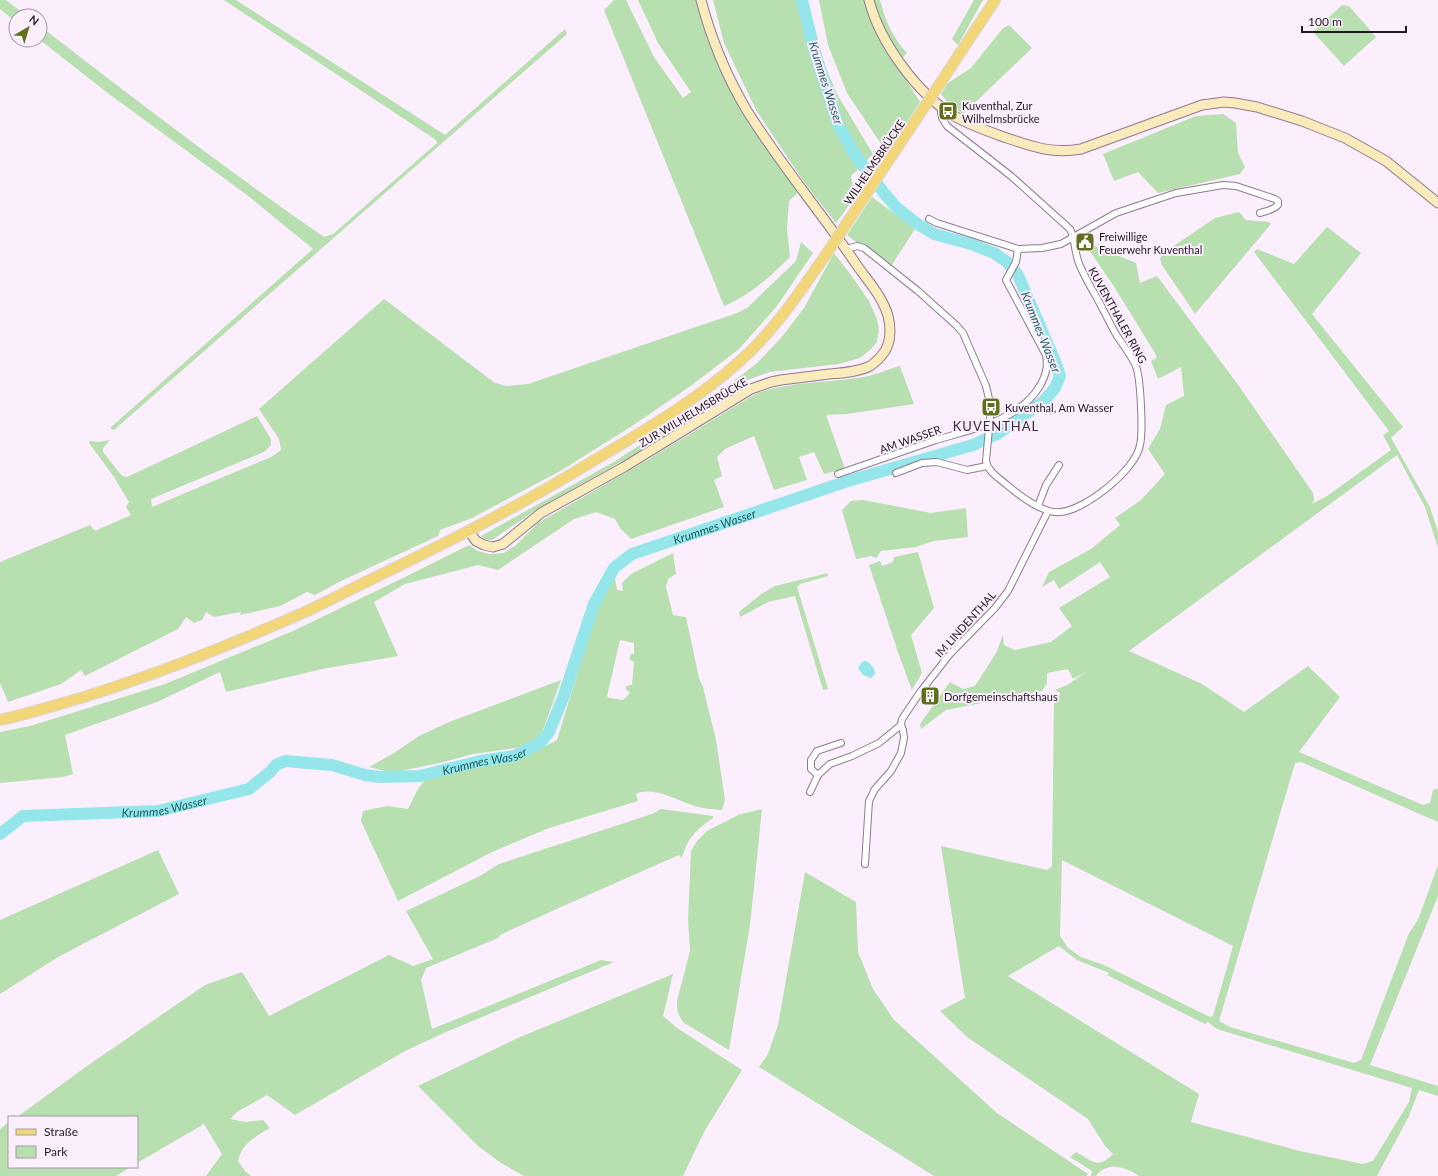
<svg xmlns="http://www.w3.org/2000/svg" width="1438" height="1176" viewBox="0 0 1438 1176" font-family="Lato,sans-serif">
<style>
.green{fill:#b8dfb0;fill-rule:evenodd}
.water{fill:#94e6eb}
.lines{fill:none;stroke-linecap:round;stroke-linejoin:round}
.river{stroke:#94e6eb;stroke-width:12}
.street-casing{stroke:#8e7a90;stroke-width:8}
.secondary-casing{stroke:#8e7a90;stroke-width:11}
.primary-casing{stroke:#d7d6d7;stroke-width:12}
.street{stroke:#fff;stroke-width:6}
.secondary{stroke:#f9ebbc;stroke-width:9}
.primary{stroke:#f3d678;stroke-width:10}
.primary-bridge-casing{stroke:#d7d6d7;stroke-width:12;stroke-linecap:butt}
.primary-bridge{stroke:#f3d678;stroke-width:10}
.labels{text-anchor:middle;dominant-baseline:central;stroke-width:4;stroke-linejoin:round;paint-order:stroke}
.poi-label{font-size:11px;fill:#221a22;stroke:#fceffd;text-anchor:start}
.street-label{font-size:11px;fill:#221a22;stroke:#fceffd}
.water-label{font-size:12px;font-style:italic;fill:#1c6064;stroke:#fceffd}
.quarter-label{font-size:13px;letter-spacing:1px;fill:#3b2b3d;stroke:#fceffd}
</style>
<rect width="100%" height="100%" fill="#fceffd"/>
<g class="green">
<polygon points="0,0 6,0 27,16 16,16 16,22 0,9"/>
<path d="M224 0H236L445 135 565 29 567 34 114 430 110 428 313 249 247 195 109 94 40 40V26C133 98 227 170 324 237L333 234 437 143 436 140Z"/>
<path d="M614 0H626L654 57 683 98 691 92 658 43 638 0H697L707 39 724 77 799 192 789 201 787 228 790 257C771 276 749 296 724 306L604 10Z"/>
<polygon points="713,0 806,0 826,68 837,94 873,154 851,176 855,197 836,223 806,185 756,110 724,43"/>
<path d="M819 0H880C885 20 893 38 907 53L896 64 920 102 887 153 847 93 828 45Z"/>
<polygon points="974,0 983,0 958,45 952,39"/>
<polygon points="1342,5 1349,6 1376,37 1344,66 1313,32"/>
<polygon points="1009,25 1032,48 963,114 948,103 941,94 948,83 971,68 1003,28"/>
<polygon points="1223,114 1236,123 1238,153 1245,167 1240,174 1158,193 1138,172 1114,181 1103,154 1196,116"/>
<polygon points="872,197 915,229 890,268 847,235"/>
<polygon points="1239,212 1246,220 1269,222 1271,224 1195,314 1162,265 1160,259 1162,254 1215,218"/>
<path d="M1327 227 1361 253 1312 314 1403 427 1391 438 1430 507 1438 532V548L1425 507 1397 455 1129 651 1202 684 1244 712 1308 666 1340 697 1299 752 1423 805 1430 803 1433 790 1438 788V822L1301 762 1295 763 1219 1021 1230 1027 1354 1063 1361 1060 1409 933 1418 920 1438 865V896L1370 1065 1438 1086V1096L1419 1090 1409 1116 1377 1176H1139C1126 1167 1107 1161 1096 1176H1091L1092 1171 1070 1157 1076 1152C1093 1161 1097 1170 1113 1154L1105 1146 1088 1119 967 1037 940 1011 965 998 941 846 1047 870 1052 866 1054 700 1061 694 1055 690 1069 684 1087 671 1073 679 1068 669 1047 673V683L1042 691 946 710 921 729 920 724 950 682 963 689 975 686 996 653 1003 635 1004 645 1015 650 1051 642 1072 626 1059 608 1110 577 1100 562 1059 589 1054 580 1042 587 1049 572 1091 549 1120 525 1115 518 1141 500 1165 474 1148 449 1160 429 1166 405 1184 396 1181 367 1158 379 1151 361 1157 358 1155 353 1113 285 1089 250 1095 246 1136 263 1140 283 1157 276 1239 386 1313 493 1314 500 1312 504 1327 496 1391 450 1383 435 1389 431 1254 252 1257 249 1294 264ZM1062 860 1233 946 1213 1016 1210 1017 1104 965 1081 957 1068 948 1060 936ZM1059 946 1077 960 1109 973 1107 975 1205 1024 1208 1022 1217 1029 1412 1088 1409 1102 1373 1161 1363 1164 1300 1151 1191 1122 1199 1094 1008 976Z"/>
<polygon points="801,242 813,253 777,306 739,349 692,385 632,426 562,470 472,518 440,530 438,536 341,581 315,595 307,592 280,606 240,615 241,612 214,617 206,612 202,620 194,623 186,617 178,629 85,676 81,670 61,684 8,702 0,683 0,562 90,525 95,531 131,515 126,507 129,502 114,477 89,443 90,441 99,442 110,440 103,448 103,452 122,476 127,477 257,416 271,439 271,445 264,452 151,499 152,507 271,457 281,450 279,439 259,409 384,299 495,383 506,386 528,384 737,313 747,308 796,261"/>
<polygon points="834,253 851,275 869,301 877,319 879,330 877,342 871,349 860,358 839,364 770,372 750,379 725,394 707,408 640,451 536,510 492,540 485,539 481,536 612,463 706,402 756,364 781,338 804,308"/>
<path d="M900 366 914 404 847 414 826 415 845 469 824 474 814 452 799 457 807 480 774 490 754 436 725 449 717 457 722 476 714 480 724 507 631 539 620 528 615 519 596 512 574 519 498 570 478 565 463 569 405 584 374 602 398 656 322 669 226 692 220 672 157 702 65 735 73 774 63 777 0 783V732L30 726 165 684 293 631 405 577 469 545 478 551 489 554 504 553 516 545 538 523 644 462 757 393C794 381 827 383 864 377 876 375 888 369 900 366Z"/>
<polygon points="863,500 931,513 966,508 968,537 934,541 916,547 881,551 876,558 871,556 856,559 842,510 851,501"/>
<polygon points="918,552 934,608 911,635 922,673 912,690 899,655 869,565 880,561 882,566 893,562 894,557"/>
<path d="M673 553 676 574 668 579 666 587 673 615 686 617 699 678 703 687 716 740 725 800 722 810C712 809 702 809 692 805 676 800 653 786 636 794L638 801 549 828 492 852 398 901 361 821 363 811 387 806 408 809 418 789 425 780 478 767 520 759 557 740 593 622 609 584 615 578 617 590 623 591 622 583 631 574ZM620 640 634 643V654H631L629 659 634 662 632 685 626 686V689L630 693 623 700 609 698 607 696Z"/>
<polygon points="828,573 828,576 800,584 797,587 828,689 823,690 795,596 768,602 740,617 739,612 760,595 775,586"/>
<polygon points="561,680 543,730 537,740 516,748 473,754 444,762 400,771 389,772 369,767 394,753 419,736 449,722"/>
<path d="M661 809 713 816V818C696 830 688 837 682 858L679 855 561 907 500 935 498 938 426 968 421 980 432 1029 601 960 614 962 446 1032 405 1051 295 1115 267 1095 237 1112 230 1119 245 1122 263 1120 270 1128C256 1136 241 1144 238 1161L245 1171 251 1176H206L222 1154 204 1124 137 1163V1117H17L87 1066 205 985 242 972 269 1016 389 955 413 966 433 959 406 911 480 876 499 864 652 814Z"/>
<path d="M762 809 750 925 729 1050 684 1023C678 1016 677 1010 677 1001L690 951 688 920 691 851 697 841 707 831 738 815Z"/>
<polygon points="158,850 179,894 58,957 0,994 0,920"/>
<polygon points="805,872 856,902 858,952 873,989 894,1020 997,1113 1088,1174 1087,1176 934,1176 759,1067 768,1054 778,1025"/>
<polygon points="673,974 663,1016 677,1028 742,1070 704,1132 683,1176 524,1176 501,1163 478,1146 418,1086 520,1037"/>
<polygon points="9,1122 9,1167 131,1167 116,1176 0,1176 0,1129"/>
</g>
<path class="water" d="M864 661C870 661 875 669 875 674L871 678 863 675 858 668 861 663Z"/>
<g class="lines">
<path class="river" id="s1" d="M0 834 23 816 158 811 249 789 270 772 276 765 285 761 332 765 365 775 380 777 420 776 480 761 514 756 540 743 549 732 563 698 594 604 614 568 632 554 848 481 973 445 997 434 1043 402 1055 388 1060 376 1055 361 1018 275 1007 262 994 253 971 244 934 234 916 223 897 208 884 193 855 155 838 124 816 57 802 0"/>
<g class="street-casing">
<g id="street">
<path d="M929 219 937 223 1018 249 1042 248 1061 244 1116 213 1176 193 1223 185 1236 186 1275 199 1278 201V205C1273 210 1267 211 1260 213"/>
<path d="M846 249 857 246 864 248 918 291 957 326 963 333 986 386 991 407 986 461C988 472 999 478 1007 485 1019 495 1043 514 1060 512 1084 511 1136 470 1140 445 1143 432 1141 375 1135 364 1130 354 1123 345 1117 336 1110 324 1104 311 1097 298 1091 288 1085 277 1080 266 1074 253 1076 241 1070 229L1011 176 947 126 942 118 940 105"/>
<polyline points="896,473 922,463 937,462 967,470 987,466"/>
<path d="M838 474C870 463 901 452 933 441 970 429 1020 422 1041 384 1046 374 1048 367 1046 355L1006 280 1016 262 1018 249"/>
<polyline points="1038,506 1046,485 1059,465"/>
<polyline points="901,725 902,719 921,691 950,654 995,608 1008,591 1048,511"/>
<polyline points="818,775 811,769 811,760 817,751 841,743"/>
<polyline points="810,792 818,775 830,764 852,756 879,743 901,725"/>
<polyline points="865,864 869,801 875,789 891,771 901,753 904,738 903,730 901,725"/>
</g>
</g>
<g class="secondary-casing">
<g id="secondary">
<path d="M869 0C880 43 918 95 956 117 972 126 990 132 1007 138 1033 147 1053 154 1081 149L1202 105 1224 102 1235 103 1257 107 1302 121 1345 138 1386 161 1438 203"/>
<path d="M469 531 476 541 484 545 493 547 503 544 541 513 624 467 751 389 771 382 781 380C797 378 813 376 829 374 842 373 858 372 870 366 876 362 881 357 885 351 891 341 891 327 888 316 883 297 867 280 856 264 821 212 779 163 746 109 726 75 711 38 701 0"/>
</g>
</g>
<g class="primary-casing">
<g id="primary">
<polyline points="943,79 995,0"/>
<path d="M0 720C28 714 56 705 84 697 160 673 233 644 305 612 327 602 349 590 370 580 444 544 518 507 588 464 640 433 695 402 740 361 774 331 799 293 825 256"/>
</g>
</g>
<use href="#street" class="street"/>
<use href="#secondary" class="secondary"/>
<use href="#primary" class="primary"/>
<g class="primary-bridge-casing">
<polyline id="primary-bridge" points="825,256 943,79"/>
</g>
<use href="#primary-bridge" class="primary-bridge"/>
</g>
<defs>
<g id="bus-square" transform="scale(1)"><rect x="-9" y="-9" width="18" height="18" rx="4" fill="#61701c" stroke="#fceffd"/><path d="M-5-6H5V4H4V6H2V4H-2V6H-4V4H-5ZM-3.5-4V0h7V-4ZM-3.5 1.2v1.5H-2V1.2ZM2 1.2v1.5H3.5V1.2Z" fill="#fff"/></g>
<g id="civic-square" transform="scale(1)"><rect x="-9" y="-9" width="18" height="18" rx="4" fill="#61701c" stroke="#fceffd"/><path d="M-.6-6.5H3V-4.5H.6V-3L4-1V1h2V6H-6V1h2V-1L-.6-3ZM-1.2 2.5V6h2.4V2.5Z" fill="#fff"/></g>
<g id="building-square" transform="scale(1)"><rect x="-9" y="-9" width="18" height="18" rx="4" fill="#61701c" stroke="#fceffd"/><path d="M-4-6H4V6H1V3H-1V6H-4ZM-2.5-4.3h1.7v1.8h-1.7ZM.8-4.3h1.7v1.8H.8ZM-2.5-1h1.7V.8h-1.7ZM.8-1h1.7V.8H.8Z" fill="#fff"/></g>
</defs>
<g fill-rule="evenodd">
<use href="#bus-square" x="948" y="111"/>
<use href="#civic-square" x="1085" y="242"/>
<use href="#bus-square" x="991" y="407"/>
<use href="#building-square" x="930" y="696"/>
</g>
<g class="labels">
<g class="poi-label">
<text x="962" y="105">Kuventhal, Zur<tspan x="962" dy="13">Wilhelmsbrücke</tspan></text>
<text x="1099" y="236">Freiwillige<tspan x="1099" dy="13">Feuerwehr Kuventhal</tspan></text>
<text x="1005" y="407">Kuventhal, Am Wasser</text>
<text x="944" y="696">Dorfgemeinschaftshaus</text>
</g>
<g class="street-label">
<text transform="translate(874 162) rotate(-56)">WILHELMSBRÜCKE</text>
<text transform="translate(1118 315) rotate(61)">KUVENTHALER RING</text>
<text transform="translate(693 412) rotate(-31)">ZUR WILHELMSBRÜCKE</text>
<text transform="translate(910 439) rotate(-19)">AM WASSER</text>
<text transform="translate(965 624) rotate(-48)">IM LINDENTHAL</text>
</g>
<g class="water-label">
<text transform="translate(826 83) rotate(72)">Krummes Wasser</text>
<text transform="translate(1041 332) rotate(68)">Krummes Wasser</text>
<text stroke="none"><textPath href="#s1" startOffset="867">Krummes Wasser</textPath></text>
<text stroke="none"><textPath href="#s1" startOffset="507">Krummes Wasser</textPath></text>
<text stroke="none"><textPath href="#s1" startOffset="171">Krummes Wasser</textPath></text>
</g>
<g class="quarter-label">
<text x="996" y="426">KUVENTHAL</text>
</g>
</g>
<rect x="8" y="1116" width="130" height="52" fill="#fceffd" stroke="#a59aa5"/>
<rect x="16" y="1129" width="20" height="6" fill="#f3d678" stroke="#a59aa5"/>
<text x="44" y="1136" font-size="12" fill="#221a22">Straße</text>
<rect x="16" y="1146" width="20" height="12" fill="#b8dfb0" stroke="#a59aa5"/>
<text x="44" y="1156" font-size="12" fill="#221a22">Park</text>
<g transform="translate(28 28) rotate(38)"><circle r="19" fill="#fceffd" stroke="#a59aa5"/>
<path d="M0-3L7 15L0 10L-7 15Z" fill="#61701c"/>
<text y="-6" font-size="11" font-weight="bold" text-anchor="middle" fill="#221a22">N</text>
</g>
<path d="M1302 26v6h104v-6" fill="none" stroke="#221a22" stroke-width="2"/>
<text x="1308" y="26" font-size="12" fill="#221a22" stroke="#fceffd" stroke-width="3" paint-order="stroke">100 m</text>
</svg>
